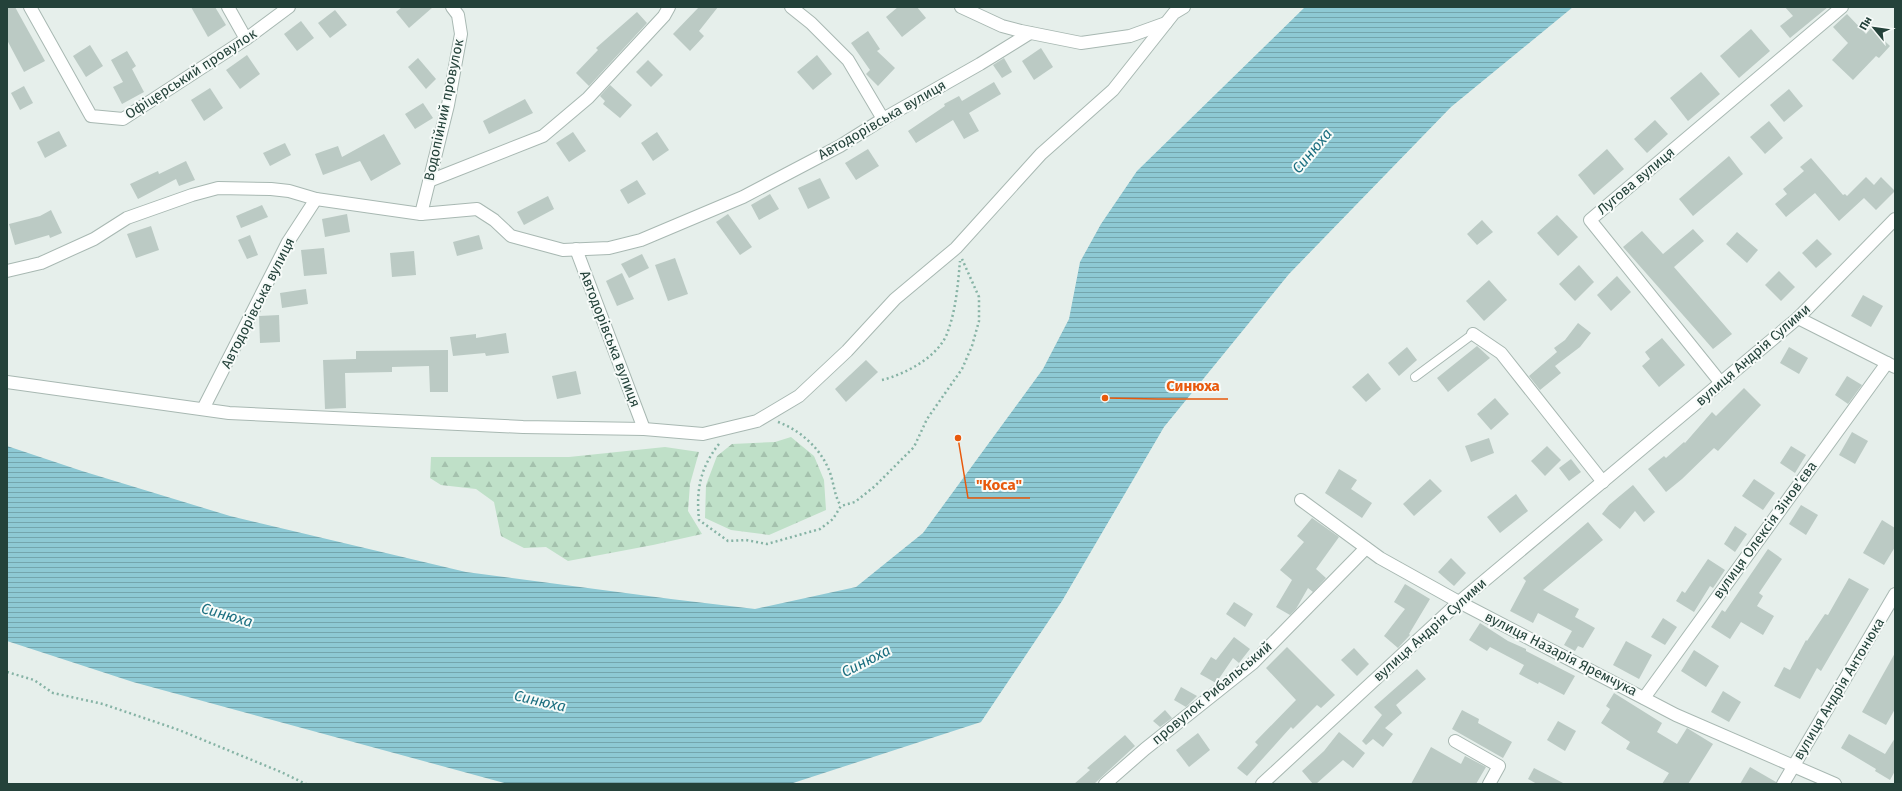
<svg xmlns="http://www.w3.org/2000/svg" width="1902" height="791" viewBox="0 0 1902 791" font-family="'Fira Sans',sans-serif">
<style>
.forest{fill:url(#forest-firs)}
.water{fill:url(#water-rules)}
.building{fill:#bbcac4}
.lines{fill:none;stroke-linecap:round;stroke-linejoin:round}
.lane-casing{stroke:#a8b8b2;stroke-width:10}
.street-casing{stroke:#a8b8b2;stroke-width:14}
.path{stroke:#86b3a5;stroke-width:2.5;stroke-dasharray:2 3;stroke-linecap:butt}
.lane{stroke:#fff;stroke-width:8}
.street{stroke:#fff;stroke-width:12}
.labels{text-anchor:middle;dominant-baseline:central;stroke-width:4;stroke-linejoin:round;paint-order:stroke}
.street-label{font-size:14px;fill:#24423a;stroke:#f7fbf9}
.water-label{font-size:15px;font-style:italic;fill:#1c6f80;stroke:#f7fbf9}
.leader{fill:none;stroke:#e8590c;stroke-width:1.5}
.callout-dot{fill:#e8590c;stroke:#f7fbf9;stroke-width:1.5}
.callout-label{font-size:15px;text-anchor:middle;font-weight:bold;fill:#e8590c;stroke:#f7fbf9;stroke-width:4;stroke-linejoin:round;paint-order:stroke}
</style>
<defs>
<pattern id="forest-firs" width="22" height="20" patternUnits="userSpaceOnUse"><rect width="22" height="20" fill="#bfe0c8"/><path d="M5 1l3.5 6h-7zM16 11l3.5 6h-7z" fill="#a4c1ad"/></pattern>
<pattern id="water-rules" width="6" height="5" patternUnits="userSpaceOnUse"><rect width="6" height="5" fill="#8ec9d4"/><path d="M0 2.5h6" fill="none" stroke="#74a5ad"/></pattern>
</defs>
<rect width="100%" height="100%" fill="#e6efeb"/>
<g class="forest">
<polygon points="791,437 814,456 824,480 826,510 769,535 731,530 705,518 706,485 717,456 732,444 775,442"/>
<polygon points="665,447 699,452 690,484 688,511 702,534 653,545 568,561 546,547 524,548 501,536 494,502 476,489 441,485 430,478 431,457 569,457"/>
</g>
<polygon class="water" points="1305,7 1573,7 1451,107 1289,274 1164,427 1062,601 981,722 790,784 508,784 133,682 7,641 7,446 82,471 230,516 466,572 671,599 755,609 856,587 923,533 1043,369 1069,319 1080,262 1101,224 1137,171"/>
<g class="building">
<polygon points="7,7 15,7 45,61 24,72 7,40"/>
<polygon points="191,7 215,7 226,25 208,37"/>
<polygon points="402,7 433,7 409,28 396,12"/>
<polygon points="699,7 718,7 699,31 704,36 690,51 673,34"/>
<polygon points="898,7 917,7 926,18 902,37 886,17"/>
<polygon points="1785,7 1828,7 1790,38 1780,26 1793,16"/>
<polygon points="335,10 347,25 330,38 318,23"/>
<polygon points="637,12 647,23 589,86 576,73 598,50 596,48"/>
<polygon points="1847,14 1866,34 1871,28 1890,46 1879,58 1876,56 1853,80 1832,60 1848,43 1833,27"/>
<polygon points="301,21 314,38 297,51 284,34"/>
<polygon points="1751,29 1770,51 1739,78 1720,56"/>
<polygon points="868,31 880,49 877,51 895,68 878,86 866,74 870,70 851,43"/>
<polygon points="90,45 103,66 86,77 73,56"/>
<polygon points="1041,48 1053,67 1034,80 1022,61"/>
<polygon points="127,51 136,66 132,69 144,92 122,104 113,87 123,82 111,60"/>
<polygon points="247,55 260,74 240,89 226,70"/>
<polygon points="817,55 832,74 813,90 797,72"/>
<polygon points="418,58 436,79 426,89 408,67"/>
<polygon points="1004,58 1012,72 1002,78 993,65"/>
<polygon points="648,60 663,75 651,87 636,72"/>
<polygon points="1701,72 1720,94 1688,121 1670,98"/>
<polygon points="994,82 1001,94 969,113 979,131 964,139 953,120 916,143 908,131 945,106 944,104 959,96 962,101"/>
<polygon points="610,85 632,105 620,118 603,104 605,101 600,96"/>
<polygon points="24,86 33,103 20,110 11,93"/>
<polygon points="210,88 223,108 204,121 191,100"/>
<polygon points="1789,89 1803,106 1784,122 1770,105"/>
<polygon points="525,99 533,113 489,134 483,121"/>
<polygon points="423,103 433,118 415,129 405,114"/>
<polygon points="1655,120 1668,134 1647,153 1634,139"/>
<polygon points="1769,121 1783,138 1765,154 1750,137"/>
<polygon points="59,131 67,146 45,158 37,142"/>
<polygon points="573,132 586,151 569,162 556,143"/>
<polygon points="657,132 669,150 653,161 641,143"/>
<polygon points="384,134 401,164 371,181 360,161 323,175 315,154 338,146 342,157"/>
<polygon points="285,143 291,155 270,166 263,153"/>
<polygon points="868,149 879,166 856,180 845,163"/>
<polygon points="1607,149 1624,169 1594,195 1578,175"/>
<polygon points="1729,156 1743,174 1693,216 1679,199"/>
<polygon points="1811,158 1843,195 1845,194 1847,196 1866,177 1874,185 1881,177 1895,191 1876,210 1864,198 1839,221 1815,193 1786,217 1775,204 1787,194 1783,189 1804,171 1800,167"/>
<polygon points="186,161 195,180 179,186 176,179 138,199 130,184 158,171 159,174"/>
<polygon points="820,178 830,198 808,209 798,188"/>
<polygon points="637,180 646,194 628,204 620,190"/>
<polygon points="770,194 779,209 759,220 751,205"/>
<polygon points="548,196 554,209 524,225 517,212"/>
<polygon points="262,205 268,217 241,228 236,216"/>
<polygon points="51,210 62,233 50,238 49,235 15,245 9,224 40,216"/>
<polygon points="347,214 350,232 325,237 322,219"/>
<polygon points="728,214 752,247 740,255 716,222"/>
<polygon points="1557,215 1578,237 1558,256 1537,233"/>
<polygon points="1482,220 1493,232 1477,245 1467,234"/>
<polygon points="151,226 159,250 136,258 127,234"/>
<polygon points="1693,229 1704,241 1674,267 1732,334 1713,349 1623,247 1642,231 1663,254"/>
<polygon points="1737,232 1758,250 1747,263 1726,244"/>
<polygon points="250,235 258,255 247,259 238,240"/>
<polygon points="479,235 483,249 457,256 453,242"/>
<polygon points="1817,239 1832,254 1816,268 1802,253"/>
<polygon points="324,248 327,274 304,276 301,250"/>
<polygon points="414,251 416,275 392,277 390,253"/>
<polygon points="642,254 649,268 629,278 621,264"/>
<polygon points="675,258 688,294 668,301 655,265"/>
<polygon points="1579,265 1594,282 1575,301 1559,284"/>
<polygon points="1779,271 1795,287 1781,301 1765,285"/>
<polygon points="622,273 634,299 617,306 606,281"/>
<polygon points="1617,276 1631,292 1611,311 1597,295"/>
<polygon points="1489,280 1507,300 1484,321 1466,301"/>
<polygon points="306,289 308,304 282,308 280,293"/>
<polygon points="1863,295 1883,306 1871,327 1851,316"/>
<polygon points="279,315 280,342 260,343 259,316"/>
<polygon points="1578,323 1591,333 1580,347 1555,366 1561,373 1540,390 1529,376 1557,352 1554,348 1565,340"/>
<polygon points="506,333 509,353 486,356 485,353 453,356 450,337 476,334 476,338"/>
<polygon points="1662,338 1685,365 1659,387 1642,366 1650,359 1645,352"/>
<polygon points="1477,346 1490,358 1448,392 1437,378"/>
<polygon points="1407,347 1417,360 1399,376 1388,363"/>
<polygon points="1789,347 1808,358 1799,374 1780,363"/>
<polygon points="448,350 448,392 430,392 429,366 392,367 392,372 345,373 346,408 325,409 323,360 356,359 356,351"/>
<polygon points="866,360 878,372 846,402 835,389"/>
<polygon points="576,371 581,394 557,399 552,376"/>
<polygon points="1368,373 1381,389 1366,402 1352,387"/>
<polygon points="1847,376 1862,385 1848,404 1835,395"/>
<polygon points="1744,388 1761,405 1718,451 1714,448 1682,479 1666,492 1648,469 1664,456 1666,458 1684,442 1685,443 1712,412 1716,416"/>
<polygon points="1495,398 1509,414 1491,430 1477,414"/>
<polygon points="1852,432 1868,441 1855,464 1839,455"/>
<polygon points="1489,438 1494,453 1471,462 1465,446"/>
<polygon points="1547,446 1561,460 1545,476 1531,461"/>
<polygon points="1791,446 1806,455 1795,473 1780,463"/>
<polygon points="1571,459 1581,472 1569,481 1559,468"/>
<polygon points="1339,469 1357,480 1351,489 1372,503 1362,518 1325,493"/>
<polygon points="1430,479 1442,491 1414,516 1403,504"/>
<polygon points="1754,479 1775,493 1763,510 1742,496"/>
<polygon points="1633,485 1655,512 1644,522 1635,511 1620,529 1602,514 1609,505"/>
<polygon points="1516,494 1528,511 1500,533 1487,517"/>
<polygon points="1801,505 1818,515 1806,535 1789,524"/>
<polygon points="1312,518 1339,537 1316,569 1326,578 1313,592 1308,588 1296,609 1290,615 1276,607 1292,580 1280,570 1304,542 1297,536"/>
<polygon points="1882,520 1895,528 1895,547 1884,565 1863,553"/>
<polygon points="1588,522 1603,540 1543,590 1579,609 1575,617 1595,628 1583,648 1578,646 1575,651 1564,645 1572,631 1538,613 1533,623 1510,611 1526,581 1523,578"/>
<polygon points="1735,526 1747,534 1735,552 1724,544"/>
<polygon points="1768,549 1782,559 1759,593 1763,596 1757,606 1774,616 1763,635 1741,622 1730,639 1711,627 1722,610 1725,612"/>
<polygon points="1451,558 1466,573 1454,586 1438,572"/>
<polygon points="1708,559 1725,570 1713,588 1710,586 1694,612 1676,601 1682,591 1685,593"/>
<polygon points="1849,578 1869,589 1821,671 1817,668 1800,699 1774,686 1784,667 1790,670 1806,640 1807,641 1825,614 1828,615"/>
<polygon points="1405,584 1430,599 1409,634 1410,635 1398,648 1384,636 1405,609 1394,602"/>
<polygon points="1234,602 1253,614 1245,627 1226,614"/>
<polygon points="1663,618 1677,627 1665,645 1651,637"/>
<polygon points="1480,623 1508,641 1526,649 1526,651 1575,676 1564,695 1539,682 1538,684 1519,674 1524,665 1490,647 1487,651 1469,640"/>
<polygon points="1234,637 1250,649 1239,663 1233,658 1216,683 1200,674 1211,657 1216,660"/>
<polygon points="1626,641 1652,655 1639,679 1613,665"/>
<polygon points="1287,647 1335,695 1321,708 1317,705 1293,729 1291,727 1247,776 1237,768 1258,745 1255,742 1296,700 1266,668"/>
<polygon points="1354,648 1369,664 1357,676 1341,660"/>
<polygon points="1694,650 1719,666 1706,687 1681,671"/>
<polygon points="1895,653 1895,709 1886,725 1862,712"/>
<polygon points="1417,669 1426,679 1396,705 1402,713 1385,728 1393,734 1383,747 1373,739 1366,745 1362,741 1382,715 1374,707"/>
<polygon points="1181,687 1197,696 1186,707 1174,700"/>
<polygon points="1723,691 1741,702 1729,722 1711,712"/>
<polygon points="1614,693 1662,723 1657,732 1677,744 1687,728 1713,744 1688,784 1662,784 1669,773 1626,749 1630,742 1601,723 1610,709 1606,706"/>
<polygon points="1165,710 1172,718 1160,727 1153,721"/>
<polygon points="1462,710 1479,719 1478,723 1512,742 1503,758 1452,729"/>
<polygon points="1558,721 1576,731 1565,751 1547,740"/>
<polygon points="1339,732 1365,753 1353,768 1343,760 1316,784 1313,784 1302,771 1324,751"/>
<polygon points="1198,733 1210,750 1189,767 1176,750"/>
<polygon points="1849,734 1885,754 1895,738 1895,771 1890,780 1875,771 1876,769 1841,748"/>
<polygon points="1125,735 1135,746 1094,784 1074,784 1090,770 1087,768"/>
<polygon points="1431,747 1461,764 1465,756 1486,767 1476,784 1411,784"/>
<polygon points="1750,767 1776,782 1776,784 1740,784"/>
<polygon points="1534,768 1565,784 1537,784 1528,779"/>
</g>
<g class="lines">
<g class="lane-casing">
<polyline id="lane" points="1415,377 1473,334"/>
</g>
<g class="street-casing">
<g id="street">
<polyline points="30,7 91,116 123,119 246,39 289,7"/>
<polyline points="228,7 246,39"/>
<polyline points="791,7 811,23 848,60 883,119"/>
<polyline points="961,7 1002,26 1021,31 1081,43 1130,36 1166,23"/>
<polyline points="429,181 543,136 588,98 664,16 669,7"/>
<polyline points="421,214 448,105 461,34 458,15 452,7"/>
<polyline points="576,249 644,429"/>
<polyline points="7,271 41,263 94,239 127,218 192,195 218,188 271,189 289,191 316,199 421,214 477,209 494,220 511,236 563,250 609,248 641,240 743,197 840,146 883,119 980,64 1030,33"/>
<polyline points="1798,318 1895,367"/>
<polyline points="1473,334 1501,353 1603,482"/>
<polyline points="7,382 229,413 523,427 644,429 703,434 757,421 799,396 847,351 895,299 956,248 1041,154 1113,90 1174,13 1184,7"/>
<polyline points="1721,383 1590,220 1842,7"/>
<polyline points="203,409 288,242 316,199"/>
<polyline points="1301,500 1380,558 1459,602 1676,715 1835,784"/>
<polyline points="1644,698 1887,363"/>
<polyline points="1455,741 1499,766 1489,784"/>
<polyline points="1105,784 1145,749 1253,663 1366,548"/>
<polyline points="1262,784 1459,602 1798,318 1895,219"/>
<polyline points="1783,784 1895,594"/>
</g>
</g>
<g class="path">
<path d="M882 380C906 374 940 356 948 331 956 309 958 284 960 261"/>
<path d="M778 422C800 430 820 448 829 470 834 482 834 496 841 506"/>
<path d="M719 444C700 468 696 490 699 520L728 541 746 540 767 544 820 529 833 519 841 506 855 502 875 486 914 447 927 419 962 369 972 346 979 321V297L962 259"/>
<polyline points="7,672 34,680 53,693 103,704 179,730 281,772 306,784"/>
</g>
<use href="#lane" class="lane"/>
<use href="#street" class="street"/>
</g>
<g class="labels">
<g class="street-label">
<text transform="translate(191 74) rotate(-33)">Офіцерський провулок</text>
<text transform="translate(444 110) rotate(-78)">Водопійний провулок</text>
<text transform="translate(882 120) rotate(-30)">Автодорівська вулиця</text>
<text transform="translate(1636 181) rotate(-40)">Лугова вулиця</text>
<text transform="translate(258 303) rotate(-63)">Автодорівська вулиця</text>
<text transform="translate(610 339) rotate(69)">Автодорівська вулиця</text>
<text transform="translate(1753 355) rotate(-41)">вулиця Андрія Сулими</text>
<text transform="translate(1765 530) rotate(-54)">вулиця Олексія Зіновʼєва</text>
<text transform="translate(1430 630) rotate(-42)">вулиця Андрія Сулими</text>
<text transform="translate(1561 654) rotate(27)">вулиця Назарія Яремчука</text>
<text transform="translate(1839 689) rotate(-59)">вулиця Андрія Антонюка</text>
<text transform="translate(1212 693) rotate(-40)">провулок Рибальський</text>
</g>
<g class="water-label">
<text transform="translate(1312 151) rotate(-50)">Синюха</text>
<text transform="translate(227 615) rotate(16)">Синюха</text>
<text transform="translate(866 661) rotate(-27)">Синюха</text>
<text transform="translate(540 701) rotate(13)">Синюха</text>
</g>
</g>
<path class="leader" d="M1105 398L1158 399H1228M958 438L968 498H1030"/>
<g class="callout-dot">
<circle cx="1105" cy="398" r="4"/>
<circle cx="958" cy="438" r="4"/>
</g>
<g class="callout-label">
<text x="1193" y="391">Синюха</text>
<text x="999" y="490">"Коса"</text>
</g>
<rect width="1902" height="791" fill="none" stroke="#24423a" stroke-width="16"/>
<g transform="translate(1874 28) rotate(299)" stroke="#f7fbf9" stroke-width="3" paint-order="stroke">
<path d="M0-3L7 15L0 10L-7 15Z" fill="#24423a"/>
<text y="-6" font-size="11" font-weight="bold" text-anchor="middle" fill="#24423a">Пн</text>
</g>
</svg>
